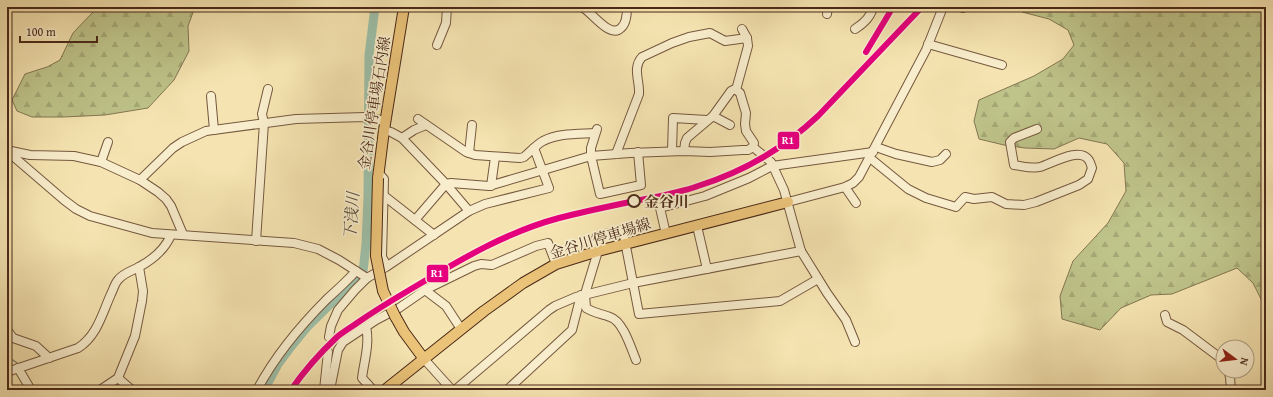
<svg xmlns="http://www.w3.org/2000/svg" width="1273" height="397" viewBox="0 0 1273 397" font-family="'Gentium Book Plus','Noto Serif JP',serif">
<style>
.forest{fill:url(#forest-firs);stroke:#847651}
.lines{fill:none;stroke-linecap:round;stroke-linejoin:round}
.stream{stroke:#7c836e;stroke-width:1.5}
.river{stroke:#9dbfa8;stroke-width:9}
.minor-tunnel{stroke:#d3bf92;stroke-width:8;stroke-dasharray:8 4;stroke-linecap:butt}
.minor-casing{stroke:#75583e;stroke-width:10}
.major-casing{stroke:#4a2918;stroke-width:12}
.minor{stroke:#f8edcc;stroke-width:8}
.major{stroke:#eac278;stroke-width:10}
.major-bridge-casing{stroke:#4a2918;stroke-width:12;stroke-linecap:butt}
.major-bridge{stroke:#eac278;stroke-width:10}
.rail-1-casing{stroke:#f8edcc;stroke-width:9}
.rail-1{stroke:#e5007d;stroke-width:6}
.stop-dot{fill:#f8edcc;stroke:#4a2918;stroke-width:2}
.labels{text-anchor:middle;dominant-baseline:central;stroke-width:3.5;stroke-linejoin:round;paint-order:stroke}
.street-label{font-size:15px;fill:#4a2918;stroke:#f8edcc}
.stop-label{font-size:15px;font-weight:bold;fill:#4a2918;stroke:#f8edcc;text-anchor:start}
.water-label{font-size:16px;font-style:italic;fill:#5f4e3c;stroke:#f8edcc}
.line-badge{stroke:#f8edcc;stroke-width:1.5}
.badge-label{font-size:11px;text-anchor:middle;font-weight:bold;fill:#fff}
</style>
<defs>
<pattern id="forest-firs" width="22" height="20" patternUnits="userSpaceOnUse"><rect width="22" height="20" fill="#bec48a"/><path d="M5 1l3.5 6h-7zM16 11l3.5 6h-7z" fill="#a5a876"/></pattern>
</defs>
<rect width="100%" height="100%" fill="#f5e4b1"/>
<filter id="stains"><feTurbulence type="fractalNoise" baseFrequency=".005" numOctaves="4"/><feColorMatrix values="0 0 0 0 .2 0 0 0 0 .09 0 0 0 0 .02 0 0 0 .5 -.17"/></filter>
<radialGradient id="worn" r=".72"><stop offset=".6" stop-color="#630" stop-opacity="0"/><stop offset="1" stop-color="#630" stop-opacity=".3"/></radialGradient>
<g class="forest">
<polygon points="100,7 195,7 188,26 189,51 174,80 148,108 105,115 63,117 32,117 17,111 12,100 25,74 47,67 60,60 73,33 93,12"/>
<polygon points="1018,7 1266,7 1266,309 1253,283 1237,268 1172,294 1151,295 1121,308 1100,330 1062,319 1060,296 1073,261 1108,223 1126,191 1124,163 1107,144 1079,138 1054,149 1025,148 1004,145 979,139 974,121 979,100 1034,76 1063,59 1074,45 1068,30 1049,19 1022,12"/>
</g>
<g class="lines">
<polyline class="stream" points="7,356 20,365"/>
<polyline class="river" points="264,390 278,364 290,348 308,326 363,272 366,244 368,197 369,55 375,7"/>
<polyline class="minor-tunnel" points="328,352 329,337"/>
<g class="minor-casing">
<g id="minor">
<path d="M582 7C593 13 610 39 621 28 626 24 627 14 627 7"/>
<polyline points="959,7 963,8"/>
<polyline points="827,14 828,7"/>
<path d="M855 29C863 24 871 17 873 7"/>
<polyline points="928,44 1002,65"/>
<polyline points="437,45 446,23 447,7"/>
<polyline points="736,90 748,46 747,38 742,29"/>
<polyline points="211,96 214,130"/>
<polyline points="713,116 730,125"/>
<path d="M418 119 466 152 475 155 489 156 520 158 524 157C530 152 536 145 543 141 558 133 578 134 595 133"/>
<polyline points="597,129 591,148 591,156 600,194 641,185 638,152"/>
<polyline points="384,130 391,132 402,138 446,184 469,211"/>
<polyline points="402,138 414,130 426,125"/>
<polyline points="876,147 896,154 932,162 940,160 946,154"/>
<polyline points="7,151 64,200 76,209 90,216 152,233 294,243 318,249 339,260 367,278"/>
<polyline points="672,151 673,118 707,120"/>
<polyline points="684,151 685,143 687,138 713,116 731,91 735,89 740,93 746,113 745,124 746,131 754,143 753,147"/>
<polyline points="8,152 11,151 30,155 74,156 101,162 140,180 158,192 166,199 171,206 182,232 182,235"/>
<polyline points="469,153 472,125"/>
<path d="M616 154 639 94C640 81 632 68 642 57L672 43 689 37 710 33 725 41 747 38"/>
<path d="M870 158 908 189 926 198 956 207 965 197 974 199 992 197 1006 204 1024 205 1036 202 1079 185 1088 179 1092 168C1091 165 1090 161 1088 159 1078 147 1051 164 1040 167 1032 169 1022 166 1014 165L1010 142 1014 138 1037 129"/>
<polyline points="101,162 108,142"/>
<polyline points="378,172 384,179 382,257 387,266"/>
<polyline points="140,180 173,148 182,142 206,131 296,119 365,117 385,121"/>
<polyline points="491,186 495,157"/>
<polyline points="845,187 856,203"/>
<polyline points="383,195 434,235"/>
<polyline points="788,202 845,187 853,183 859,177 926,50 943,7"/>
<polyline points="415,220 446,184 451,183 489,186 591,156 630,153 684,151 710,152 743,150 748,150 753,147 771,162 784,190 801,251 827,293 846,320 855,342"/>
<polyline points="697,226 707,269"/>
<polyline points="666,234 660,208 705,196 749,178 772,166 873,152"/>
<polyline points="256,241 264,123 262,114 268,89"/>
<polyline points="425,290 446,306 461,329"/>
<polyline points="1165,315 1167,322 1183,330 1223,360"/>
<path d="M366 327C370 343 364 362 362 378L373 390"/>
<polyline points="7,330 13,338 36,346 49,358"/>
<polyline points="329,337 331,326 338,310 355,290 367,278 386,267 469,211 485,204 549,188 534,148"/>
<polyline points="424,359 452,390"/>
<path d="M636 360C631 348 623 321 610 317 602 314 594 313 586 308L585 294 598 251 595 241 597 236 622 230 623 231 639 314 780 301 818 279"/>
<polyline points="18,368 31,390"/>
<polyline points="1228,371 1230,377 1231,390"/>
<path d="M7 372 78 348C97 336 102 314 111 294 113 290 115 283 118 280 123 273 132 271 139 267 152 260 165 249 171 235"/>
<polyline points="118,378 132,390"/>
<polyline points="100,390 118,378 135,336 142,301 143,291 139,267"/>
<path d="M257 390C275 356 300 326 327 299 337 290 347 281 356 271"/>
<polyline points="324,390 328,352"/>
<polyline points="330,390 338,350 343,342 376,320 399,308 425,290 474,266 481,264 492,265 536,246 548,243 556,264"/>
<polyline points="455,390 549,310 555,306 576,297 633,283 801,251"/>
<polyline points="507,390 572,330 581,295"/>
</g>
</g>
<g class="major-casing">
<g id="major">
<polyline points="378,178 384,130 404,7"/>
<polyline points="395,316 404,332 424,359"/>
<polyline points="385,390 484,311 523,283 556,264 598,251 788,202"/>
</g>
</g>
<use href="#minor" class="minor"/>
<use href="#major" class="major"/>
<g class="major-bridge-casing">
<polyline id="major-bridge" points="378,178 376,256 383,291 395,316"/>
</g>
<use href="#major-bridge" class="major-bridge"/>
<g class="rail-1-casing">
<g id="rail-1">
<polyline points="866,52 893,7"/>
<path d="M291 390C304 371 320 353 337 337 343 332 350 328 357 323 373 312 389 302 406 292 455 263 503 233 559 218 582 212 606 207 630 202 653 197 676 194 698 186 743 172 784 148 818 116L922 7"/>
</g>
</g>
<use href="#rail-1" class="rail-1"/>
</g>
<circle class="stop-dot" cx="634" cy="201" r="6"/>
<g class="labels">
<g class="street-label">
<text transform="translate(374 103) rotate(-81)">金谷川停車場石内線</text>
<text transform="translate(600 238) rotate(-17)">金谷川停車場線</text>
</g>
<g class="stop-label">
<text x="644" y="201">金谷川</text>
</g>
<g class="water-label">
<text transform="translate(351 216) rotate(-86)">下浅川</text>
</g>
</g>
<g class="line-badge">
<rect x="777" y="131" width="23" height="19" rx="4" fill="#e5007d"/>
<rect x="426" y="264" width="23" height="19" rx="4" fill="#e5007d"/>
</g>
<g class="badge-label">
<text x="788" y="144">R1</text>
<text x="437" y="277">R1</text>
</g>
<rect width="1273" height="397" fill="none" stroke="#f5e4b1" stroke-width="24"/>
<rect x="8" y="8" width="1257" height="381" fill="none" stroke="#4a2918" stroke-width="2"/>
<rect x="12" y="12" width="1249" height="373" fill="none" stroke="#4a2918"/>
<g transform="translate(1235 359) rotate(105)"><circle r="19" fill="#f8edcc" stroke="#b29f84"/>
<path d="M0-3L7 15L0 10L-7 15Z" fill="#8f2418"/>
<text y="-6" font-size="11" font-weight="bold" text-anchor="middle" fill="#4a2918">N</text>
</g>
<path d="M20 36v6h77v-6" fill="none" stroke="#4a2918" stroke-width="2"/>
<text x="26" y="36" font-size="12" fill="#4a2918" stroke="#f8edcc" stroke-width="3" paint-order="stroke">100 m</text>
<rect width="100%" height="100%" filter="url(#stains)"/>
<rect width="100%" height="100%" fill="url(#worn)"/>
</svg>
